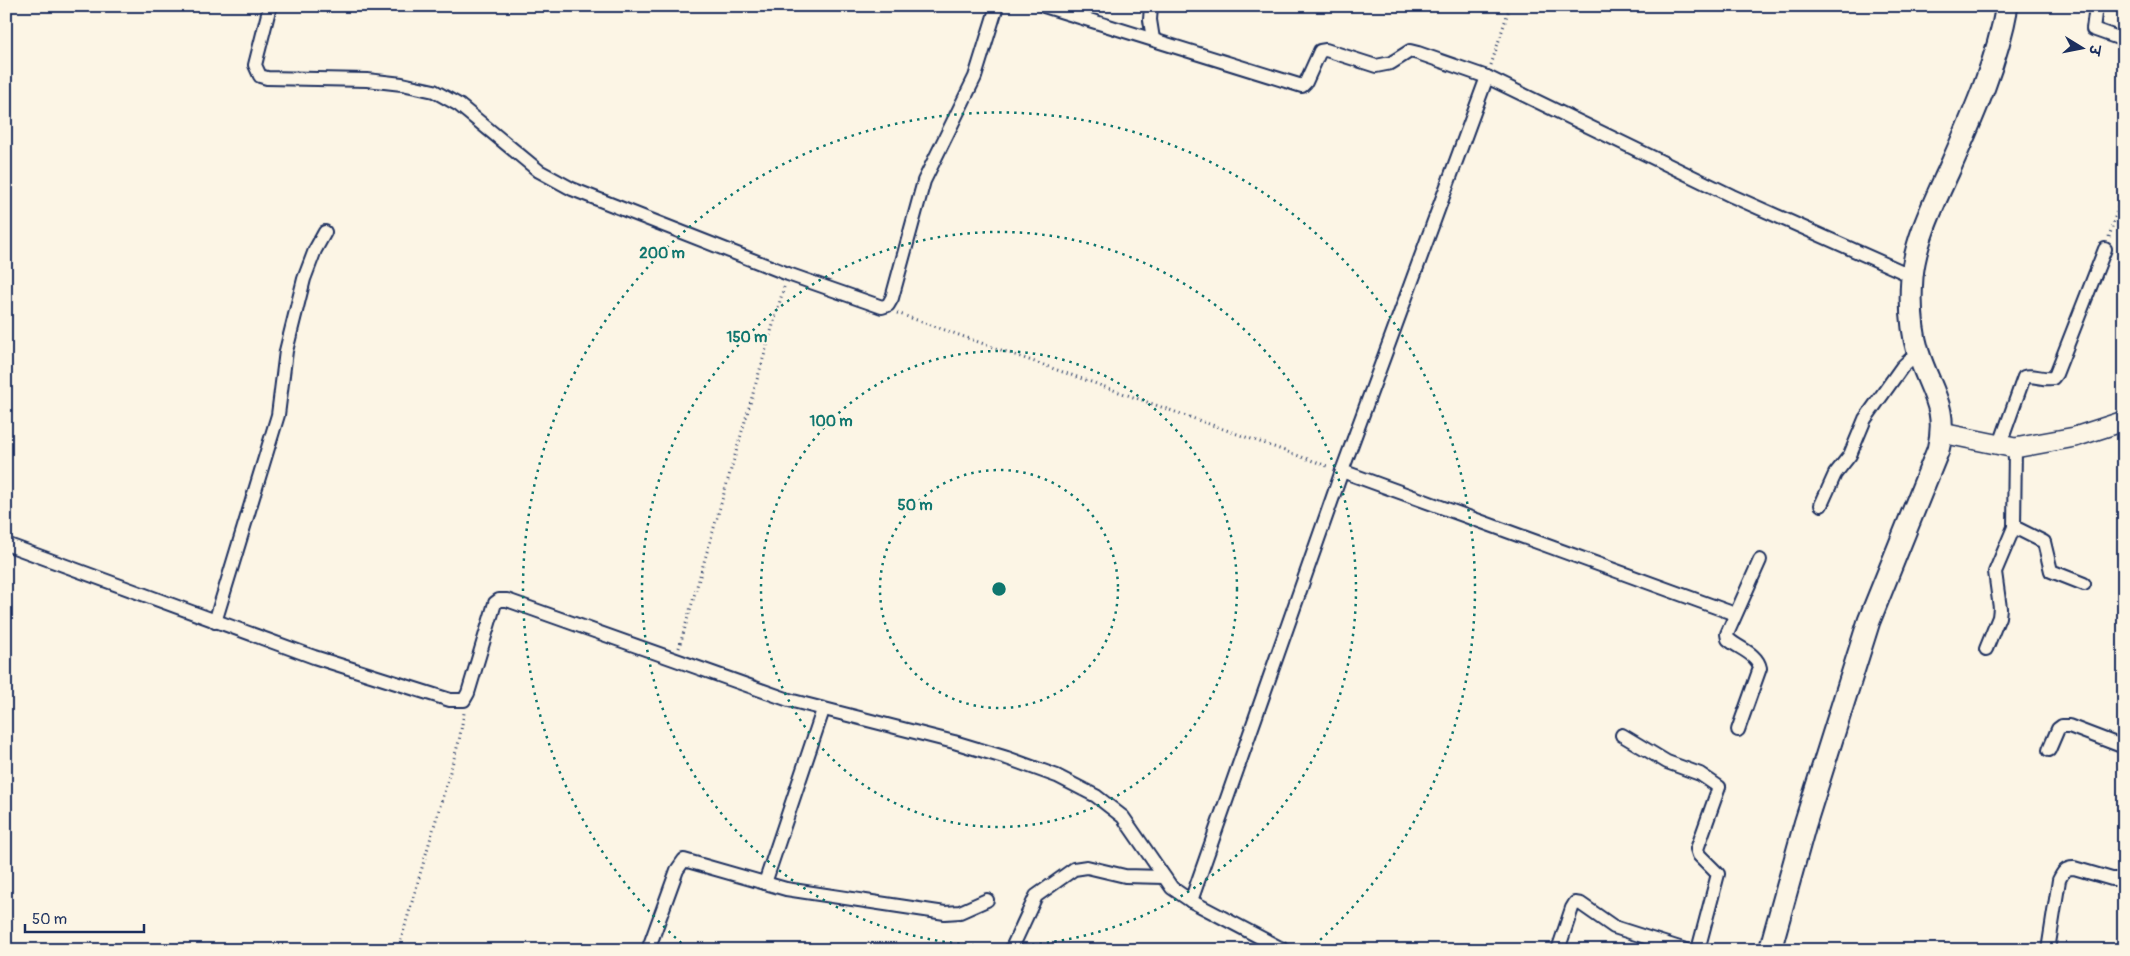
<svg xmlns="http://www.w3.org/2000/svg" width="2130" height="956" viewBox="0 0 2130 956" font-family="Pangolin,'Playpen Sans Deva',sans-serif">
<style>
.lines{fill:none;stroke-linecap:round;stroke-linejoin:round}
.street-casing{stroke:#1b2f5e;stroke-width:16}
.secondary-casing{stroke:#1b2f5e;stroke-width:22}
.primary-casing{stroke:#1b2f5e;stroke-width:25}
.path{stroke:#1b2f5e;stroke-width:3;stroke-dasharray:1 4;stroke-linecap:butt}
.street{stroke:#fcf5e5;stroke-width:12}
.secondary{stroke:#fcf5e5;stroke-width:19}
.primary{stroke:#fcf5e5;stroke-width:21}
.ring{fill:none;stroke:#0f766e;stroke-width:2.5;stroke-dasharray:2.5 5}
.centre{fill:#0f766e;stroke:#fcf5e5;stroke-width:2.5}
.ring-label{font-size:15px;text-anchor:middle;font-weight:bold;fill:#0f766e;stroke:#fcf5e5;stroke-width:5;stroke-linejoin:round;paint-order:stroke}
</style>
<rect width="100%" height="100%" fill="#fcf5e5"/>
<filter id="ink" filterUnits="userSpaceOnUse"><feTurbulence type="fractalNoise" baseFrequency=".02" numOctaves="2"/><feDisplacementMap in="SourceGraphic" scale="10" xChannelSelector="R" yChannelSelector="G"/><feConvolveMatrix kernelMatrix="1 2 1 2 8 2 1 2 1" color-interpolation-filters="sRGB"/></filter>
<g filter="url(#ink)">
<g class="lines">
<g class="street-casing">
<g id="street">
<polyline points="270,6 255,65 260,76 267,78 367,80 402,84 434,91 459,105 539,171 572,189 788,274 882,307 888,305 892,298 924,181 975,77 997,6"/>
<polyline points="1044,6 1302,86 1306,82 1320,51 1326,50 1376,66 1391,63 1410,51 1418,53 1487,77 1732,196 1912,276"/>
<polyline points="1151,6 1150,20 1153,39"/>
<polyline points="2096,6 2093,29 2124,40"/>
<path d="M1999 447 2024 377C2033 374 2043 380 2053 378L2056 374 2105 249"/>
<polyline points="1342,471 1735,614"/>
<polyline points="1821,505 1835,474 1850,455 1865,419 1902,367 1918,352"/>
<polyline points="2014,527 2044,542 2051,571 2084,584"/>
<polyline points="6,544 314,657 450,700 464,700 468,693 495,603 499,600 507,600 789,700 954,742 1007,758 1057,776 1096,796 1123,817 1172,888 1191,901 1284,950"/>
<polyline points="215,622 278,415 286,351 304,279 315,250 325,232"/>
<polyline points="1986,649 1999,617 2000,608 1995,572 2014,527 2015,448"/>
<path d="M1738 730 1760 668C1757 653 1739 649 1728 639L1727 634 1760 560"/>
<polyline points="1622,735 1667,762 1700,774 1719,787 1697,849 1699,855 1718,874 1698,950"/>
<polyline points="2049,750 2058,729 2062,726 2069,726 2124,747"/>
<polyline points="765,883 823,710"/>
<polyline points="1191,901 1342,471 1487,77"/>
<polyline points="648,950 677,870 684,860 786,889 945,913 960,912 987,900"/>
<polyline points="1011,950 1036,896 1074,869 1087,867 1125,876 1164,877"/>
<polyline points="1558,950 1572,908 1575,903 1581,904 1614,927 1686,950"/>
<path d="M2048 950 2059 880C2063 872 2065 868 2074 868L2112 879H2124"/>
</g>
</g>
<g class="secondary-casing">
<polyline id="secondary" points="1942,433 2015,448 2075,437 2124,421"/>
</g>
<g class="primary-casing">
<path id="primary" d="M1770 950 1805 824 1869 621 1938 450C1949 407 1930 391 1918 352 1911 328 1910 303 1912 277 1915 241 1934 203 1949 170 1972 118 1997 63 2007 6"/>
</g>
<g class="path">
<polyline points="1491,65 1510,6"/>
<polyline points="2109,237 2124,187"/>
<polyline points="897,313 1330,467"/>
<polyline points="679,648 784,287"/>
<polyline points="398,950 459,741 464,713"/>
</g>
<use href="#street" class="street"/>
<use href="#secondary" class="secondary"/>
<use href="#primary" class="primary"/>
</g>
</g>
<g class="ring">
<circle cx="999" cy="589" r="119"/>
<circle cx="999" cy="589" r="238"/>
<circle cx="999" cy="589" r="357"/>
<path d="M687 948A476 476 0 1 1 1311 948"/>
</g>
<circle cx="999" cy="589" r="8" class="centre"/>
<g class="ring-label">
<text x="662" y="258">200 m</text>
<text x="747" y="342">150 m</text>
<text x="831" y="426">100 m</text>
<text x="915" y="510">50 m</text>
</g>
<rect width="2130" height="956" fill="none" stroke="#fcf5e5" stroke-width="25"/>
<rect x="12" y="12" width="2105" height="931" fill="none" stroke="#1b2f5e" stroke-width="2" filter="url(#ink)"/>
<g transform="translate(2082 48) rotate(100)" stroke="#fcf5e5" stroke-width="4" paint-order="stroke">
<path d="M0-4L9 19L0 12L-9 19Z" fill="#1b2f5e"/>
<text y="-8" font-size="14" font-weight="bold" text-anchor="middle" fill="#1b2f5e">उ</text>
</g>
<path d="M25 924v8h119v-8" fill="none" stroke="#1b2f5e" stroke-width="2.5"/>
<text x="32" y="924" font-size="15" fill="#1b2f5e" stroke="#fcf5e5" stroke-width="4" paint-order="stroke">50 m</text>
</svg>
